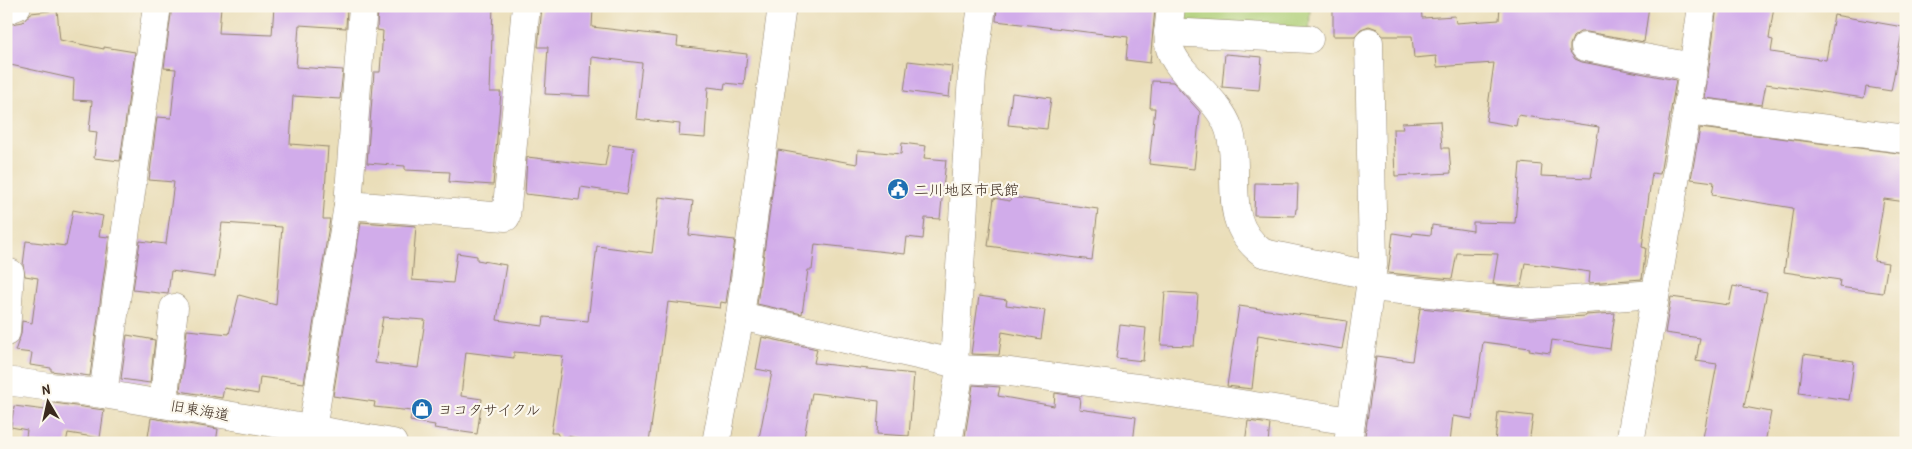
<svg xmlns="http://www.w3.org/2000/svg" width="1912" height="449" viewBox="0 0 1912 449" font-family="'Patrick Hand','Klee One',sans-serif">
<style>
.green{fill:#adce76;stroke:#747c4a}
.building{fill:#d1acea;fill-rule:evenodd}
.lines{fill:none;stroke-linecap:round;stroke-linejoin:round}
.minor-casing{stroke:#92846c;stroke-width:29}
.minor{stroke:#fff;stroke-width:28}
.labels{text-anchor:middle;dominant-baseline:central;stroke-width:4.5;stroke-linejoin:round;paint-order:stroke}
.poi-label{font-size:15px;fill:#3b2a1e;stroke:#fbf7ec;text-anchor:start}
.street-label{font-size:15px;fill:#3b2a1e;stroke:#fbf7ec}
</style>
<rect width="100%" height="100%" fill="#fbf7ec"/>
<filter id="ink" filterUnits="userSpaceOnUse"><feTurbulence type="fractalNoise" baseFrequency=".02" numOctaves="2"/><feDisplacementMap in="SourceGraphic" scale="10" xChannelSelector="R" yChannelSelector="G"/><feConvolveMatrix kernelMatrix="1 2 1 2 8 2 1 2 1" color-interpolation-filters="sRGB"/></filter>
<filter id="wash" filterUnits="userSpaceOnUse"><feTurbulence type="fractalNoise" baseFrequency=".0096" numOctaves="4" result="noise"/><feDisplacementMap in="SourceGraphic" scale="20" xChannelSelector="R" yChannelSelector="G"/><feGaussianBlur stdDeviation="1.12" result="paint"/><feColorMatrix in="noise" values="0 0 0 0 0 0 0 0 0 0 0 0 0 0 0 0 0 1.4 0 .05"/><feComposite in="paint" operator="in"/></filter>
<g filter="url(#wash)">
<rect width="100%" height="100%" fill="#eadeb9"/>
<polygon class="green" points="1183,6 1310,6 1309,39 1181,28"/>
<g id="blocks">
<g class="building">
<polygon points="172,6 221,6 219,33 272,35 274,6 347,6 346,28 299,25 296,67 343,70 340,99 293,96 290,144 328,147 323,219 330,219 304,383 260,377 258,394 224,388 222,398 180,391 187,330 229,334 239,295 276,305 282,227 222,223 215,277 171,271 168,294 133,290 140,241 166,244 174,182 149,180 157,117 171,118 176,69 164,68"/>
<polygon points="378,6 493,6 490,92 501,92 493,185 449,182 450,172 405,170 405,166 367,163 374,72 380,72 383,31 377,30"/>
<polygon points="997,6 1132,6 1155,9 1150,63 1126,60 1128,37 996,21"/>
<polygon points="1333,6 1421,6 1422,18 1455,16 1456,23 1499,20 1500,6 1649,6 1644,42 1587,32 1580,32 1573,37 1570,45 1570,52 1575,59 1582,62 1676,80 1660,174 1652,173 1642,247 1646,248 1642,279 1589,283 1590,272 1525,263 1521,286 1493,284 1498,254 1457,253 1452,279 1388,273 1393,233 1412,236 1413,233 1431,235 1432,225 1473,231 1473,222 1515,223 1520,163 1542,165 1541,176 1591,178 1599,127 1518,115 1516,126 1486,121 1494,63 1437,67 1436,56 1414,58 1412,36 1383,36 1377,29 1369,26 1361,29 1355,36 1333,36"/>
<polygon points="1717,6 1774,6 1769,39 1773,40 1771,52 1826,60 1834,15 1903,27 1891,91 1866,87 1864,98 1766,84 1762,105 1705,98"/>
<polygon points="542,7 593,8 592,27 678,37 677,46 747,54 744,85 725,83 724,89 708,87 705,138 679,136 680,124 636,119 642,63 592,57 590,96 545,94 548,47 538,47"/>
<polygon points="57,10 60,40 104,49 104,47 135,52 120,161 94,158 97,132 89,131 92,101 73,100 74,79 6,64 6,25 23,22 31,13"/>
<polygon points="1225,54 1262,57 1259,90 1222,87"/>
<polygon points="908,61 952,66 949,97 904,91"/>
<polygon points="1152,81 1173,82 1200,112 1194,169 1149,164 1155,108 1150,108"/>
<polygon points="1012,93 1051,98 1047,129 1008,125"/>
<polygon points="1440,121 1442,148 1449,148 1451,173 1395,176 1393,129 1403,129 1402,123"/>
<polygon points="1700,128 1906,154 1906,202 1884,199 1874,261 1888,263 1883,293 1839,287 1840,280 1784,272 1793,208 1712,195 1714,182 1691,179"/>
<polygon points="902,143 926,146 924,158 946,160 940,219 925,218 923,239 907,237 905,254 815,244 812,270 808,270 802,314 757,304 778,150 857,164 858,150 901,154"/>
<polygon points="609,145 634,148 627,194 581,187 579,200 525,194 527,157 605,166"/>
<polygon points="1255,183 1298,184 1297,209 1296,209 1295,216 1254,215"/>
<path d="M659 197 693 201 689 235 735 240 726 303 721 302 720 308 668 302 649 443H596L568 436 561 441 557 433H551L563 356 514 352V358L466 352 461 396 482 399 477 434 434 428 435 425 410 421 412 411 374 407 375 402 333 396 361 222 416 226 412 280 453 283 457 253 477 256V260L506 265 497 320 543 326 544 317 588 321 597 246 652 253ZM383 317 425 320 418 368 375 363Z"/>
<polygon points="1011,197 1098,209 1092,260 988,246 994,198 1010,201"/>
<polygon points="73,210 103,216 99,236 109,237 90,376 51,371 51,368 30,365 32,353 15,351 21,334 22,321 32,323 38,278 25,276 23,265 26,241 66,246"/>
<polygon points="1733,286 1767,292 1744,407 1771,412 1765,443 1702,443 1717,364 1696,361 1700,338 1665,333 1671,297 1729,305"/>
<polygon points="1165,292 1198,294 1194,346 1161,345"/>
<polygon points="979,296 1007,300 1006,305 1045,310 1041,339 1002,332 999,355 971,354"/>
<polygon points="1239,306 1347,321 1342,349 1258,335 1252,389 1227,386"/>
<polygon points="1420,308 1530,319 1586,316 1586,315 1615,313 1610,349 1552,340 1550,353 1529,350 1530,348 1483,342 1472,419 1453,416 1450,443 1364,443 1376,356 1412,361"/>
<polygon points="1120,325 1146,328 1143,361 1116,358"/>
<polygon points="127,335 155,340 150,383 121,379"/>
<polygon points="762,337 817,349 814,363 914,374 909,436 877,434 879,401 812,393 803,443 758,443 772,372 756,369"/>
<polygon points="1804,354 1854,361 1849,400 1799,393"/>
<polygon points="973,385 1000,387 998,396 1054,406 1055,393 1080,397 1079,409 1136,417 1133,443 964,443"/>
<polygon points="47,402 104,410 100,438 68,433 66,443 25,443 27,430 11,427 14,406 46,410"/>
<polygon points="1498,412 1533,416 1529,443 1495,443"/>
<polygon points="151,418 218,429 216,443 147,443"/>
<polygon points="1248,421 1270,424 1268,443 1245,443"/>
</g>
</g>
</g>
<g filter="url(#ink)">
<use href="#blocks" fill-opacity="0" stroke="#92846c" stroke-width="1"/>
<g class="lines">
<g class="minor-casing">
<g id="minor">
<path d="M1171 6C1170 18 1167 33 1169 45 1175 74 1218 96 1229 129 1243 174 1218 220 1263 253L1360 273 1371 280 1348 443"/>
<polyline points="6,10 17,6"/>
<polyline points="1168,32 1309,39"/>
<polyline points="1369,42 1373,265 1371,280 1380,288 1531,303 1655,294"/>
<polyline points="1585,47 1693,67"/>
<polyline points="1687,111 1906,139"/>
<polyline points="348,205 506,217 526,6"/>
<polyline points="740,316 954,363 960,369 1002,371 1145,389 1351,421"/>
<polyline points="6,332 10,273"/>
<polyline points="954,363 972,76 982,6"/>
<polyline points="6,381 103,394 393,443"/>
<polyline points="103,394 157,6"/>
<polyline points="163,404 174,308"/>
<polyline points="312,430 348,205 363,6"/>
<polyline points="716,443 740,316 782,6"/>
<polyline points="948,443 960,369"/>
<polyline points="1630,443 1687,111 1702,6"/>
</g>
</g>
<use href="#minor" class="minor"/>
</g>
</g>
<defs>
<g id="civic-disc" transform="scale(1.125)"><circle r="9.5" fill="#1f6fb2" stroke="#fbf7ec"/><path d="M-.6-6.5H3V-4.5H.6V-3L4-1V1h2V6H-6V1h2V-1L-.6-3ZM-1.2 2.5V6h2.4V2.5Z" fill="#fff"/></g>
<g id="shop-disc" transform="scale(1.125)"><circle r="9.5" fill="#1f6fb2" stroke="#fbf7ec"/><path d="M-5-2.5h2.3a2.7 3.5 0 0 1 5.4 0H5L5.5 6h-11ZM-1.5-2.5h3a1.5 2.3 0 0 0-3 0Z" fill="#fff"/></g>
</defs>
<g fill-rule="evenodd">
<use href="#civic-disc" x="898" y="189"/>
<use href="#shop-disc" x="422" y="409"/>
</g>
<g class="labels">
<g class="poi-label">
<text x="914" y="189">二川地区市民館</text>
<text x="438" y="409">ヨコタサイクル</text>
</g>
<g class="street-label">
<text transform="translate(200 410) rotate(10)">旧東海道</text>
</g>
</g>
<rect width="1912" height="449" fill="none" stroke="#fbf7ec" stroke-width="25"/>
<g transform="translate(48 402) rotate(351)" stroke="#fbf7ec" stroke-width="4" paint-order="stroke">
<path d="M0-4L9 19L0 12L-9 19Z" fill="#3b2a1e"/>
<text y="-8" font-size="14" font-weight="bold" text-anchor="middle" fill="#3b2a1e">N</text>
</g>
</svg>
